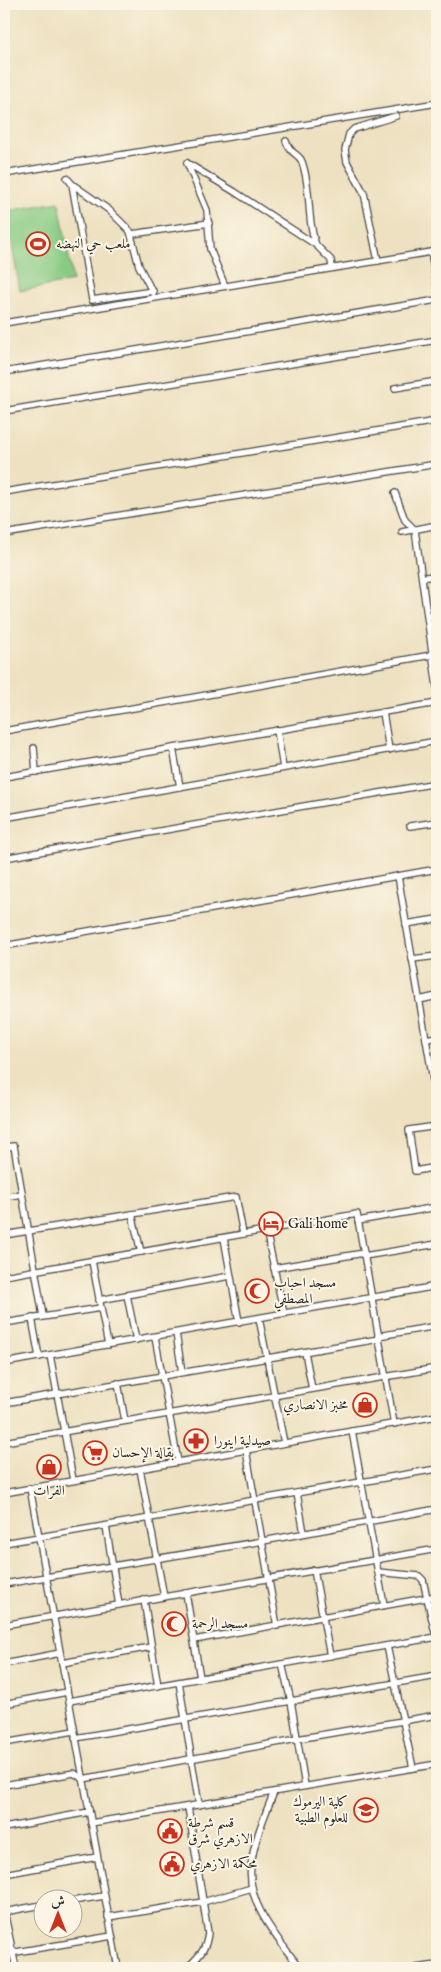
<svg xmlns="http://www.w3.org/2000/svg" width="441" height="1972" viewBox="0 0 441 1972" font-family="'IM FELL English',Amiri,serif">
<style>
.green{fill:#8acb84;stroke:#5a7b58}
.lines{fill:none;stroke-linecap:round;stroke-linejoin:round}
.minor-casing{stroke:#484642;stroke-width:8}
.minor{stroke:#fff;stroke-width:5.5}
.labels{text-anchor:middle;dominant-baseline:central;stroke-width:4;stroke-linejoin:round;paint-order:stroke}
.poi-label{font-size:14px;fill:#2b2b2b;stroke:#fcf5e5;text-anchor:start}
</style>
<rect width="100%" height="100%" fill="#fcf5e5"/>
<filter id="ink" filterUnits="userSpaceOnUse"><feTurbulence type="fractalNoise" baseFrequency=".02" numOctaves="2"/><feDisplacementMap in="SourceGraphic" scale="10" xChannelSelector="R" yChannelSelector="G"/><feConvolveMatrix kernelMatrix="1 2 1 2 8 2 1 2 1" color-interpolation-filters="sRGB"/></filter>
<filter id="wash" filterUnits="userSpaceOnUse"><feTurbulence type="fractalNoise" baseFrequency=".0096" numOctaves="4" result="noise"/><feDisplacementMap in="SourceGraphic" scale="20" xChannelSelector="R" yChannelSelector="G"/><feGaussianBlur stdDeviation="1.12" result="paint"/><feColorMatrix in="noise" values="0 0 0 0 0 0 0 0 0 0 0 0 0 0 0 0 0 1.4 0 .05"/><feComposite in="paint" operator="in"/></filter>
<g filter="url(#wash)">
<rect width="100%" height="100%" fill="#eee1c1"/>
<polygon class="green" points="59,202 73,281 20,291 6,211"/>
</g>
<g filter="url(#ink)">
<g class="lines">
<g class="minor-casing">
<g id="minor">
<path d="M286 141C291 156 299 153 302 162 312 189 306 219 316 245"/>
<polyline points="187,163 235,192 316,245 331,260 332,268"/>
<polyline points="187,163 207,210 210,249 225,286"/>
<polyline points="4,174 437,103"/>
<polyline points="67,178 72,184 109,210 130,231 139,266 153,293"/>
<polyline points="72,184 92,300 153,291"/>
<polyline points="132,234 209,223"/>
<polyline points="431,252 437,286"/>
<polyline points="378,261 364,193 347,162 345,150 349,134 354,129 396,116"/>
<polyline points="4,323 437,251"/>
<polyline points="4,372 437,300"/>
<polyline points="395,388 437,381"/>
<polyline points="4,411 437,340"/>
<polyline points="4,492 437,421"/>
<polyline points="395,493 405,520 415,530 437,687"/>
<polyline points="402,532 437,525"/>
<polyline points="4,534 437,464"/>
<polyline points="422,578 437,575"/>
<polyline points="428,616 437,614"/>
<polyline points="383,712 389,750"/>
<polyline points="277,730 283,768"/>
<polyline points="4,731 437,654"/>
<polyline points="34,748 36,772"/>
<polyline points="173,748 180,787"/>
<polyline points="4,777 437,703"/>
<polyline points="4,818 437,741"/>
<polyline points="410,826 437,822"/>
<polyline points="4,858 437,783"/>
<polyline points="398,876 437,1103"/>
<polyline points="406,924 437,919"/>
<polyline points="4,946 437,869"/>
<polyline points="412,959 437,956"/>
<polyline points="419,1000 437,996"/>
<polyline points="426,1039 437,1037"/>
<polyline points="437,1126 409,1130 415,1171 437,1167"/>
<polyline points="4,1147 14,1146 43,1316"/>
<polyline points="4,1197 22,1194"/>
<polyline points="132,1214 141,1252"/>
<polyline points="358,1221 437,1207"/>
<polyline points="266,1230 284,1314"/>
<polyline points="4,1235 236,1197 243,1234"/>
<polyline points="224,1238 239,1322"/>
<polyline points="364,1256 437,1244"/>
<polyline points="92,1261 108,1345"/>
<polyline points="274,1268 364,1253"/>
<polyline points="4,1276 357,1214 394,1424"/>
<polyline points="127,1295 136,1340"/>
<polyline points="99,1300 230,1276"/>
<polyline points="32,1318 39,1357"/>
<polyline points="259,1318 284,1443"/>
<polyline points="4,1323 101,1308"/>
<polyline points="176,1333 182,1372"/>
<polyline points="378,1336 437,1326"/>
<polyline points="155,1337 178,1462"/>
<polyline points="305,1352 312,1389"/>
<polyline points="50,1355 73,1480"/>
<polyline points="4,1363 437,1286"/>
<polyline points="118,1383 125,1421"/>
<polyline points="4,1403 379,1339"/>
<polyline points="352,1431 384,1605"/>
<polyline points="4,1442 437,1368"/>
<polyline points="246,1450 277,1626"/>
<polyline points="140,1469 164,1597"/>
<polyline points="30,1488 118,1968"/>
<polyline points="4,1493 437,1416"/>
<polyline points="297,1493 304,1533"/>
<polyline points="106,1526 119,1605"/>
<polyline points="4,1543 437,1469"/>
<polyline points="314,1570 330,1656"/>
<polyline points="378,1572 419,1576 423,1580 436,1637"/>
<polyline points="4,1584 263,1541 437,1509"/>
<polyline points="186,1593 200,1678"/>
<polyline points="144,1600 158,1686"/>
<polyline points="4,1625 437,1549"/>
<polyline points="194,1640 437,1596"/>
<polyline points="387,1646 413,1768"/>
<polyline points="62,1663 151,1647"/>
<polyline points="4,1664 60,1653"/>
<polyline points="282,1664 291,1701 305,1786"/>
<polyline points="179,1682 199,1805"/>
<polyline points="69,1701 437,1637"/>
<polyline points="4,1704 67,1692"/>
<polyline points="75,1738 437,1676"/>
<polyline points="4,1743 74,1731"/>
<polyline points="4,1785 74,1773 83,1779 297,1739 437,1715"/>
<path d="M274 1792C265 1815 254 1840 251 1866 246 1904 279 1940 300 1968"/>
<polyline points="91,1823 437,1764"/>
<polyline points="4,1828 89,1812"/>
<polyline points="4,1874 97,1857"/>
<polyline points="72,1901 104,1896"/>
<polyline points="4,1911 16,1968"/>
<polyline points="4,1912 42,1905"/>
<polyline points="108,1917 203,1902 252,1888"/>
<polyline points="4,1954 112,1936"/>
<path d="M187 1968C199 1956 206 1951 208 1933L188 1807"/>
<polyline points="416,1968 437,1965"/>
</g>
</g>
<use href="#minor" class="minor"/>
</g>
</g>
<defs>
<g id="stadium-ring" transform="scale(1.25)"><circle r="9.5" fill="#fcf5e5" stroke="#c8321e" stroke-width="1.5"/><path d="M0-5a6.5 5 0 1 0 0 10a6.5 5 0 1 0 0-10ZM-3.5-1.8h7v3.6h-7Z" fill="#c8321e"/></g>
<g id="hotel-ring" transform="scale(1.25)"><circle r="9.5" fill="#fcf5e5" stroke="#c8321e" stroke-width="1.5"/><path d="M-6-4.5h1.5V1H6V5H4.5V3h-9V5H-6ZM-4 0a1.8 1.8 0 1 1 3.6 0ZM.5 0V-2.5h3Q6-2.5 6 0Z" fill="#c8321e"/></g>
<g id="mosque-ring" transform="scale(1.25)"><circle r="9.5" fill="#fcf5e5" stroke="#c8321e" stroke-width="1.5"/><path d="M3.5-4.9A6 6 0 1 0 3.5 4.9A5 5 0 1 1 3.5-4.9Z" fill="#c8321e"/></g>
<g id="shop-ring" transform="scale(1.25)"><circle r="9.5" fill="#fcf5e5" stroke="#c8321e" stroke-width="1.5"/><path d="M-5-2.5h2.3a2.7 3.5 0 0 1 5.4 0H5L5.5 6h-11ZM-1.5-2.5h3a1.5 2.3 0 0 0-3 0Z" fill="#c8321e"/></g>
<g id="pharmacy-ring" transform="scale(1.25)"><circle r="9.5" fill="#fcf5e5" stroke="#c8321e" stroke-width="1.5"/><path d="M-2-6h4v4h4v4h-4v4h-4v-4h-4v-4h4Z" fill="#c8321e"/></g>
<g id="supermarket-ring" transform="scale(1.25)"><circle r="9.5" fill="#fcf5e5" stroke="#c8321e" stroke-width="1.5"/><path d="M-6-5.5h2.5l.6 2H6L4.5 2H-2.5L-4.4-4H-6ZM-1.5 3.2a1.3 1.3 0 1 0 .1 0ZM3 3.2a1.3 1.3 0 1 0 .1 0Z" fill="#c8321e"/></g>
<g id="university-ring" transform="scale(1.25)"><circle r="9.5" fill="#fcf5e5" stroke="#c8321e" stroke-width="1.5"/><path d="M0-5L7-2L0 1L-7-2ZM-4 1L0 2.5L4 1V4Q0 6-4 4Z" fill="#c8321e"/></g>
<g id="civic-ring" transform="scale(1.25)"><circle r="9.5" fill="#fcf5e5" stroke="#c8321e" stroke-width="1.5"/><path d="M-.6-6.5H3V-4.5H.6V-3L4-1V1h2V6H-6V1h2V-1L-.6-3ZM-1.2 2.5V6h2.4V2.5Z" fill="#c8321e"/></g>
</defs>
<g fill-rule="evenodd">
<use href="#stadium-ring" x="38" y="244"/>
<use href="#hotel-ring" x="271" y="1224"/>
<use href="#mosque-ring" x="257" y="1291"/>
<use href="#shop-ring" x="365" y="1405"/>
<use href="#pharmacy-ring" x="196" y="1441"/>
<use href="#supermarket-ring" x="95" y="1453"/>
<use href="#shop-ring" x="49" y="1467"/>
<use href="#mosque-ring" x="174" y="1624"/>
<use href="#university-ring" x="366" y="1810"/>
<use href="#civic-ring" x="170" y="1831"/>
<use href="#civic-ring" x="172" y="1864"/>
</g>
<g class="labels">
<g class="poi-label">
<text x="56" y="244">ملعب حي النهضه</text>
<text x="288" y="1224">Gali home</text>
<text x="274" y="1283">مسجد احباب<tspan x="274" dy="16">المصطفي</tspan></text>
<text x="348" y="1405" text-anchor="end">مخبز الانصاري</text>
<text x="214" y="1441">صيدلية اينورا</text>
<text x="112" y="1453">بقالة الإحسان</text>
<text x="49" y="1491" text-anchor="middle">الفرات</text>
<text x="192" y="1624">مسجد الرحمة</text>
<text x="348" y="1802" text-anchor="end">كلية اليرموك<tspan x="348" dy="16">للعلوم الطبية</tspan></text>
<text x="188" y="1823">قسم شرطة<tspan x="188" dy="16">الازهري شرق</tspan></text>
<text x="190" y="1864">محكمة الازهري</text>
</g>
</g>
<rect width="441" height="1972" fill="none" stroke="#fcf5e5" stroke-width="20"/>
<g transform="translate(58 1914)"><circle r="24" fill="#fcf5e5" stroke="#a8a49b"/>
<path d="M0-4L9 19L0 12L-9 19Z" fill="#c8321e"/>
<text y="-8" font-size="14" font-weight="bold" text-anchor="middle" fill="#2b2b2b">ش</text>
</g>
</svg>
